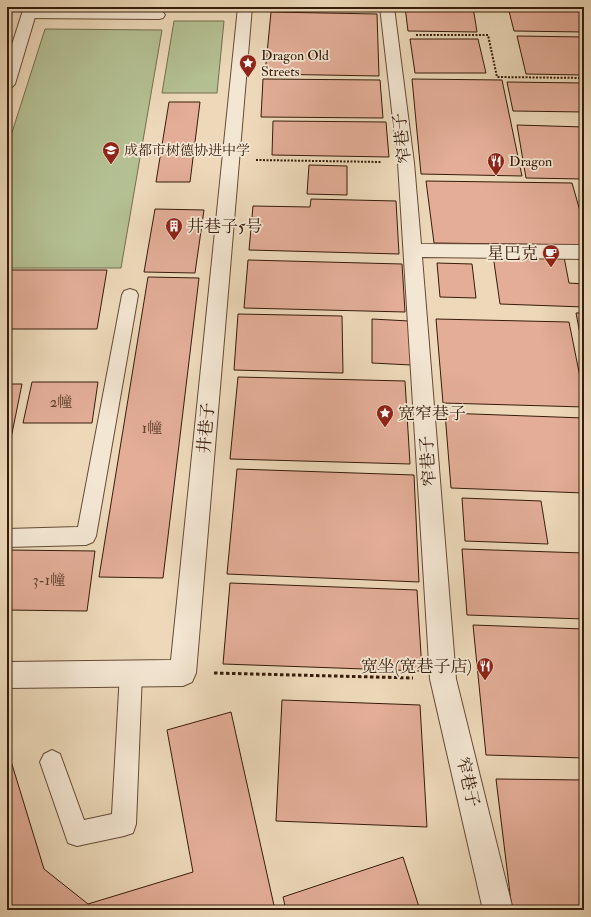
<svg xmlns="http://www.w3.org/2000/svg" width="591" height="917" viewBox="0 0 591 917" font-family="'IM FELL Double Pica','Noto Serif SC',serif">
<style>
.green{fill:#b4c093;stroke:#756e4e}
.building{fill:#e3ad98;stroke:#361c09}
.lines{fill:none;stroke-linecap:round;stroke-linejoin:round}
.lane-casing{stroke:#644b35;stroke-width:2}
.street-casing{stroke:#644b35;stroke-width:2}
.path-far1{stroke:#361c09;stroke-width:2;stroke-dasharray:2 1.5;stroke-linecap:butt}
.path{stroke:#361c09;stroke-width:3;stroke-dasharray:3.5 2.5;stroke-linecap:butt}
.lane{fill:#f3e6d2;fill-rule:evenodd}
.street{fill:#f3e6d2;fill-rule:evenodd}
.labels{text-anchor:middle;dominant-baseline:central;stroke-width:3.5;stroke-linejoin:round;paint-order:stroke}
.far-poi-label{font-size:14px;fill:#361c09;stroke:#f3e6d2;text-anchor:start}
.number-label{font-size:15px;fill:#61402d}
.street-label{font-size:17px;fill:#361c09;stroke:#f3e6d2}
.poi-label{font-size:17px;fill:#361c09;stroke:#f3e6d2;text-anchor:start}
</style>
<rect width="100%" height="100%" fill="#edd9ba"/>
<filter id="stains"><feTurbulence type="fractalNoise" baseFrequency=".005" numOctaves="4"/><feColorMatrix values="0 0 0 0 .2 0 0 0 0 .09 0 0 0 0 .02 0 0 0 .5 -.17"/></filter>
<radialGradient id="worn" r=".72"><stop offset=".6" stop-color="#630" stop-opacity="0"/><stop offset="1" stop-color="#630" stop-opacity=".3"/></radialGradient>
<g class="green">
<polygon points="174,21 224,21 217,93 162,93"/>
<polygon points="45,29 162,30 121,268 7,268 7,148"/>
</g>
<g class="building">
<polygon points="286,7 367,7 367,11 286,9"/>
<polygon points="405,7 473,7 477,32 408,31"/>
<polygon points="508,7 584,7 584,32 514,31"/>
<polygon points="271,12 377,14 379,76 265,74"/>
<polygon points="517,36 584,37 584,75 526,74"/>
<polygon points="410,39 478,39 486,73 415,73"/>
<polygon points="263,79 380,80 383,118 261,117"/>
<polygon points="412,79 502,80 522,176 421,174"/>
<polygon points="507,82 584,83 584,112 513,111"/>
<polygon points="169,102 200,102 190,182 156,182"/>
<polygon points="273,121 386,122 389,157 272,155"/>
<polygon points="517,125 584,127 584,179 526,178"/>
<polygon points="309,165 347,166 347,195 307,194"/>
<polygon points="426,181 572,183 584,225 584,245 434,243"/>
<polygon points="311,199 396,201 399,254 249,250 253,206 310,207"/>
<polygon points="155,209 204,210 195,273 144,272"/>
<polygon points="493,255 564,257 569,283 584,284 584,307 500,304"/>
<polygon points="248,260 402,264 405,312 244,308"/>
<polygon points="437,263 472,264 476,298 440,297"/>
<polygon points="7,270 107,270 97,329 7,329"/>
<polygon points="148,277 199,278 163,578 99,577"/>
<polygon points="576,313 584,313 584,355"/>
<polygon points="238,314 342,316 343,373 234,370"/>
<polygon points="372,319 409,321 411,365 372,363"/>
<polygon points="436,319 569,322 584,397 584,407 443,403"/>
<polygon points="238,377 405,381 410,464 230,459"/>
<polygon points="32,382 98,382 92,423 23,423"/>
<polygon points="7,384 22,384 7,458"/>
<polygon points="445,413 584,418 584,493 451,488"/>
<polygon points="237,469 414,475 419,582 227,574"/>
<polygon points="462,498 541,501 548,544 465,541"/>
<polygon points="462,549 584,553 584,619 467,615"/>
<polygon points="7,550 95,551 87,611 7,610"/>
<polygon points="230,583 417,590 422,671 223,664"/>
<polygon points="473,625 584,629 584,758 486,755"/>
<polygon points="282,700 420,705 427,827 276,821"/>
<polygon points="231,712 275,910 7,910 7,748 44,869 88,904 193,872 167,730"/>
<polygon points="496,779 584,780 584,910 512,910"/>
<polygon points="403,857 420,910 286,910 283,897"/>
</g>
<g class="lines">
<g class="lane-casing">
<g id="lane">
<polygon points="28,11 159,11 163,12 165,15 163,18 159,19 24,18 22,15 24,12"/>
<polygon points="130,289 136,291 138,295 96,536 93,542 86,545 7,547 7,529 78,527 122,295 124,291"/>
<polygon points="131,662 139,665 142,673 136,824 133,833 124,836 77,846 68,843 40,762 44,754 52,750 60,754 84,820 112,814 120,673 123,665"/>
</g>
</g>
<g class="street-casing">
<g id="street">
<polygon points="24,7 38,7 15,84 12,87 7,89 7,60"/>
<polygon points="238,7 252,7 196,673 192,682 183,686 7,688 7,662 171,660"/>
<polygon points="380,7 394,7 414,163 421,244 584,245 584,259 422,257 456,679 513,910 483,910 430,679 398,163"/>
</g>
</g>
<g class="path-far1">
<polyline points="416,35 488,35 497,77 584,78"/>
<polyline points="256,160 381,162"/>
</g>
<polyline class="path" points="214,673 413,678"/>
<use href="#lane" class="lane"/>
<use href="#street" class="street"/>
</g>
<defs>
<g id="sight-pin" transform="scale(0.9)"><path d="M0 17L-7.5 6A9.5 9.5 0 1 1 7.5 6Z" fill="#8f2418" stroke="#f3e6d2"/><path d="M0-6L1.8-2.2L6-1.7L2.9 1.2L3.7 5.4L0 3.3L-3.7 5.4L-2.9 1.2L-6-1.7L-1.8-2.2Z" fill="#fff"/></g>
<g id="school-pin" transform="scale(0.9)"><path d="M0 17L-7.5 6A9.5 9.5 0 1 1 7.5 6Z" fill="#8f2418" stroke="#f3e6d2"/><path d="M0-5L7-2L0 1L-7-2ZM-4 1L0 2.5L4 1V4Q0 6-4 4Z" fill="#fff"/></g>
<g id="restaurant-pin" transform="scale(0.9)"><path d="M0 17L-7.5 6A9.5 9.5 0 1 1 7.5 6Z" fill="#8f2418" stroke="#f3e6d2"/><path d="M-5-6h1v4h1v-4h1v4h1v-4h1v5L-1.5 .5V6h-2V.5L-5-1ZM5-6V6H3V1.5H1.5Q1.5-4 5-6Z" fill="#fff"/></g>
<g id="building-pin" transform="scale(0.9)"><path d="M0 17L-7.5 6A9.5 9.5 0 1 1 7.5 6Z" fill="#8f2418" stroke="#f3e6d2"/><path d="M-4-6H4V6H1V3H-1V6H-4ZM-2.5-4.3h1.7v1.8h-1.7ZM.8-4.3h1.7v1.8H.8ZM-2.5-1h1.7V.8h-1.7ZM.8-1h1.7V.8H.8Z" fill="#fff"/></g>
<g id="cafe-pin" transform="scale(0.9)"><path d="M0 17L-7.5 6A9.5 9.5 0 1 1 7.5 6Z" fill="#8f2418" stroke="#f3e6d2"/><path d="M-5.5-4.5H6V0H3Q3 3.5 0 3.5H-2.5Q-5.5 3.5-5.5 0ZM3-3.2v2h1.7v-2ZM-6 4.5H4V6H-6Z" fill="#fff"/></g>
</defs>
<g fill-rule="evenodd">
<use href="#sight-pin" x="248" y="63"/>
<use href="#school-pin" x="111" y="150"/>
<use href="#restaurant-pin" x="496" y="161"/>
<use href="#building-pin" x="174" y="226"/>
<use href="#cafe-pin" x="551" y="253"/>
<use href="#sight-pin" x="385" y="413"/>
<use href="#restaurant-pin" x="485" y="666"/>
</g>
<g class="labels">
<g class="far-poi-label">
<text x="261" y="55">Dragon Old<tspan x="261" dy="16">Streets</tspan></text>
<text x="124" y="150">成都市树德协进中学</text>
<text x="509" y="161">Dragon</text>
</g>
<g class="number-label">
<text x="61" y="402">2幢</text>
<text x="152" y="428">1幢</text>
<text x="49" y="580">3-1幢</text>
</g>
<g class="street-label">
<text transform="translate(402 138) rotate(-97)">窄巷子</text>
<text transform="translate(206 428) rotate(-85)">井巷子</text>
<text transform="translate(428 461) rotate(-94)">窄巷子</text>
<text transform="translate(468 782) rotate(77)">窄巷子</text>
</g>
<g class="poi-label">
<text x="187" y="226">井巷子5号</text>
<text x="538" y="253" text-anchor="end">星巴克</text>
<text x="398" y="413">宽窄巷子</text>
<text x="472" y="666" text-anchor="end">宽坐(宽巷子店)</text>
</g>
</g>
<rect width="591" height="917" fill="none" stroke="#edd9ba" stroke-width="24"/>
<rect x="8" y="8" width="575" height="901" fill="none" stroke="#361c09" stroke-width="2"/>
<rect x="12" y="12" width="567" height="893" fill="none" stroke="#361c09"/>
<rect width="100%" height="100%" filter="url(#stains)"/>
<rect width="100%" height="100%" fill="url(#worn)"/>
</svg>
